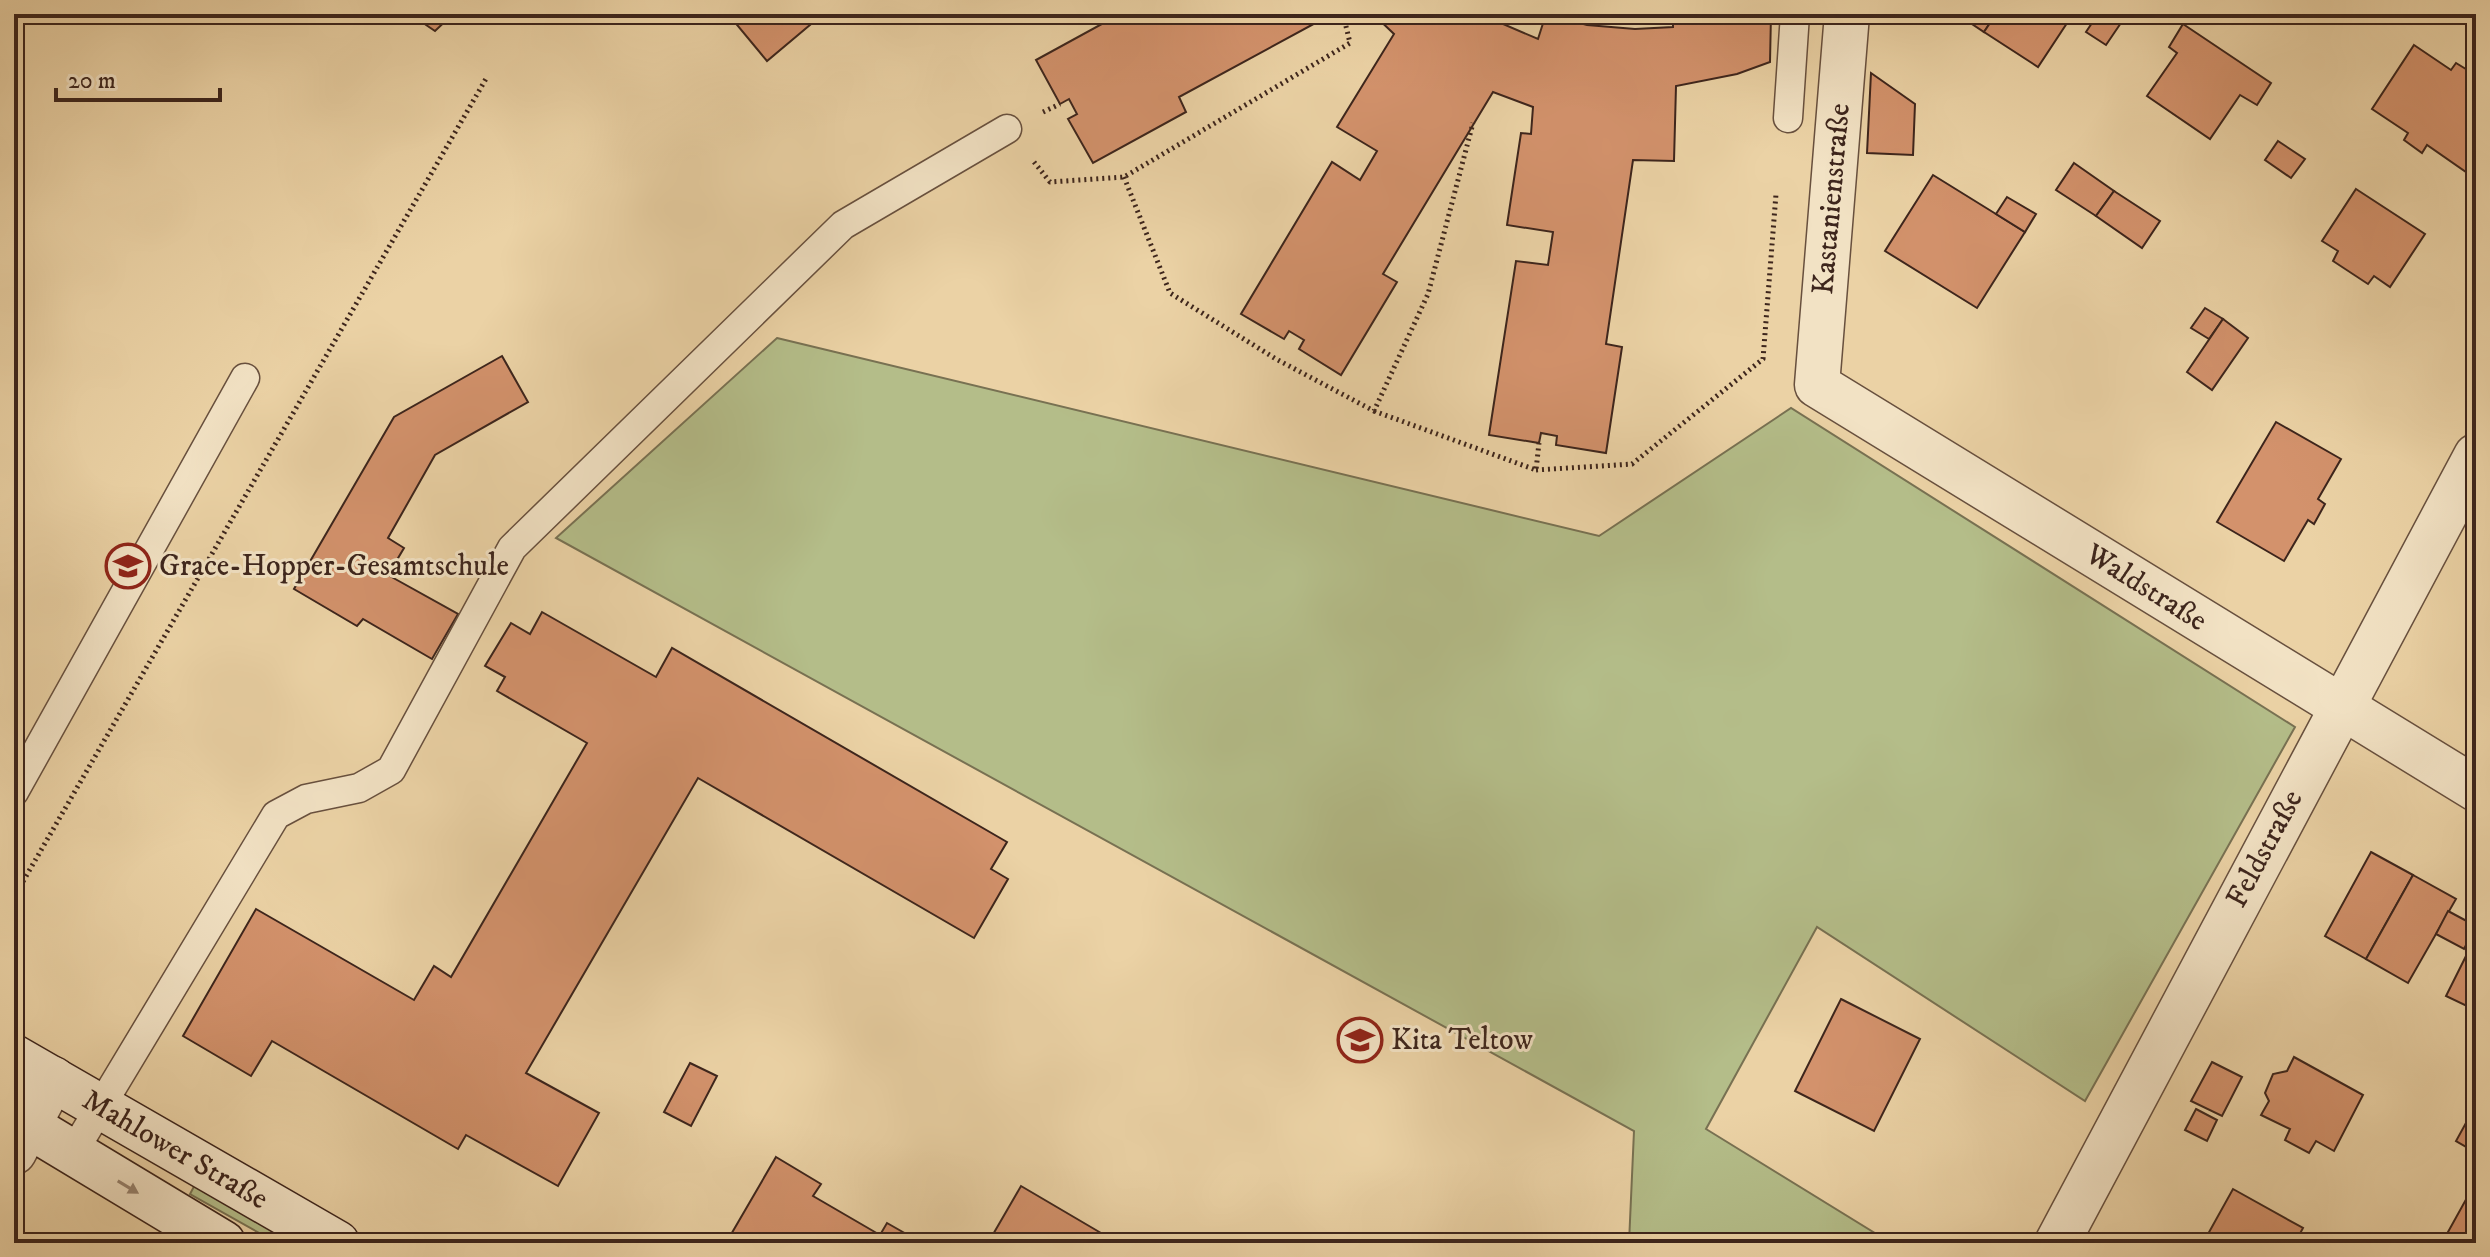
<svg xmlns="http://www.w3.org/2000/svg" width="2490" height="1257" viewBox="0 0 2490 1257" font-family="'IM FELL DW Pica',serif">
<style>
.green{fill:#b4bd89;stroke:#787152;stroke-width:2}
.building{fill:#d3926c;stroke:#3d251c;stroke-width:2}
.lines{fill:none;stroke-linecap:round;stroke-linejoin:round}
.lane-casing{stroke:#68503e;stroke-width:31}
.street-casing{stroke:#68503e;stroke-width:47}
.secondary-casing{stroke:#3d251c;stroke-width:47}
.path{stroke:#3d251c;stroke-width:5;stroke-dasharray:2 4;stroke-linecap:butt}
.lane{stroke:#f2e2c4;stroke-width:28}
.street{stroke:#f2e2c4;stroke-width:44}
.secondary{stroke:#f2e2c4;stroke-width:44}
.oneway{fill:#988470}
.labels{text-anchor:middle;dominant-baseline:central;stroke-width:6;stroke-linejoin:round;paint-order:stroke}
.street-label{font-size:30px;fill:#3d251c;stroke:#f2e2c4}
.poi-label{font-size:30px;fill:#3d251c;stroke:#f2e2c4;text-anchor:start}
</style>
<rect width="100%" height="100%" fill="#ebd2a5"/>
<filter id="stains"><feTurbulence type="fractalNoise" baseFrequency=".0025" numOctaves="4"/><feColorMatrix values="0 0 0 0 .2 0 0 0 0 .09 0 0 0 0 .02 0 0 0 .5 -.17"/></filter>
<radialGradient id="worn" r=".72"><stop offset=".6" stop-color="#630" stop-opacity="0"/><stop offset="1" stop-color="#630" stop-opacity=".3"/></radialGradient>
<g class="green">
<polygon points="777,338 1599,536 1791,408 2295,727 2085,1101 1817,927 1706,1129 1891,1243 1629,1243 1634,1131 556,538"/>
<polygon points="199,1177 315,1243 277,1243 190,1194"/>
</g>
<g class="building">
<polygon points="410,14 453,14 435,31"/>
<polygon points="728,14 823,14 767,61"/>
<polygon points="1120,14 1332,14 1179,97 1186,112 1093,163 1068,119 1077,114 1069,99 1060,104 1036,60"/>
<polygon points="1373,14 1480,14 1538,39 1546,14 1587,25 1635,29 1673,27 1673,14 1771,14 1770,62 1737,74 1676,86 1674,161 1633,160 1606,344 1622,347 1606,453 1556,445 1557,436 1541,433 1539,443 1489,435 1516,261 1548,265 1553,232 1507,225 1521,133 1531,134 1533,107 1493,92 1383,274 1397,282 1341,375 1299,349 1304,340 1289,331 1284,339 1241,314 1332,162 1360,180 1377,151 1337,127 1394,34"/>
<polygon points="1957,14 1996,14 1984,32"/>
<polygon points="1996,14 2073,14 2038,67 1984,32"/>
<polygon points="2098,14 2127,14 2106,45 2086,32"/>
<polygon points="2183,24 2271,83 2257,105 2240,95 2210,139 2147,96 2177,53 2169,47"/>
<polygon points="2414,45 2451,70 2456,63 2474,74 2469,82 2476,86 2476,156 2466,172 2427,145 2422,153 2404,140 2408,133 2372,109"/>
<polygon points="1871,73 1915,104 1913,155 1867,153"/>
<polygon points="2278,141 2305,159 2291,178 2265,160"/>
<polygon points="2074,163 2114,191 2096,216 2056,190"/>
<polygon points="1933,175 2025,232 1977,308 1885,251"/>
<polygon points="2356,189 2425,234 2390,287 2374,276 2368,284 2333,261 2338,251 2322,241"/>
<polygon points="2114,191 2160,221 2142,248 2096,216"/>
<polygon points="2007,197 2036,214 2025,232 1996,214"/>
<polygon points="2205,308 2223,319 2209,339 2191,328"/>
<polygon points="2223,319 2248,338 2212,390 2187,372"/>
<polygon points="502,356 528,402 435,455 388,538 404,548 388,575 458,614 432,659 363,619 357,626 294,589 394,417"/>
<polygon points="2276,422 2341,459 2318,499 2325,504 2314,524 2308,520 2284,561 2217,522"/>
<polygon points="542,612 656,677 672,648 1007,842 991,869 1008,879 974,938 698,778 526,1073 599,1113 558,1186 466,1135 458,1149 272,1041 251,1076 183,1036 256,909 414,1000 434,966 451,977 587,743 497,691 505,677 485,666 511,623 530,634"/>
<polygon points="2371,852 2413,875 2366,959 2325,936"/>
<polygon points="2413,875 2456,899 2408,983 2366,959"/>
<polygon points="2448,911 2476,926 2464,949 2436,934"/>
<polygon points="2473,942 2476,944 2476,998 2471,1008 2446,996"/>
<polygon points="1841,999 1920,1039 1874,1131 1795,1091"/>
<polygon points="2294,1057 2363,1095 2334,1151 2316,1141 2309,1153 2285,1140 2290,1129 2261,1115 2269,1101 2265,1093 2273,1074 2287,1071"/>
<polygon points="2212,1062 2242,1077 2222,1116 2191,1101"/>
<polygon points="690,1063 717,1076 691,1126 664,1112"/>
<polygon points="2196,1109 2217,1120 2207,1141 2185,1130"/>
<polygon points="2467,1121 2476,1126 2475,1152 2456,1141"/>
<polygon points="776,1157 821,1184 813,1196 880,1235 887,1223 922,1243 726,1243"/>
<polygon points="1021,1186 1101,1233 1095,1243 988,1243"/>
<polygon points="2233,1189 2303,1228 2295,1243 2203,1243"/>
<polygon points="2469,1194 2476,1198 2476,1226 2466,1243 2448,1243 2443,1241"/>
</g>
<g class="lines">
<g class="lane-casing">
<g id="lane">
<polyline points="1788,118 1795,14"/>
<polyline points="14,792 245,378"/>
<polyline points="72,1154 276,815 306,799 359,788 391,770 512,548 843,225 1007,129"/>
</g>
</g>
<g class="street-casing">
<g id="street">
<polyline points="1847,14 1817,385 2476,789"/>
<polyline points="14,1152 53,1079"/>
<polyline points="2057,1243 2476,456"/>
</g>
</g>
<g class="secondary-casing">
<g id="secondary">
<polyline points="14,1057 337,1243"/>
<polyline points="14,1117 223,1243"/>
</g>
</g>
<g class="path">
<polyline points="1043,112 1060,104"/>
<polyline points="1034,162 1050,182 1124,177 1350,43 1343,14"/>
<polyline points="1124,177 1170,293 1276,359 1374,411 1428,294 1473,123"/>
<polyline points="1374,411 1536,470 1539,443"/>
<polyline points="1536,470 1632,464 1763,359 1776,194"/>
<polyline points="14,897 487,77"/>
<polyline points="387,1235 399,1243"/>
</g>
<use href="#lane" class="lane"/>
<use href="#street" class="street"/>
<use href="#secondary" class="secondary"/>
</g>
<defs><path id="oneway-solid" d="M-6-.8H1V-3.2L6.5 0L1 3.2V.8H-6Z" transform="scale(2)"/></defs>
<use class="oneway" href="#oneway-solid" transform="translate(128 1187) rotate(31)"/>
<defs>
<g id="school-ring" transform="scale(2.3)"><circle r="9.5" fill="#f2e2c4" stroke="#8f2418" stroke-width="1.5"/><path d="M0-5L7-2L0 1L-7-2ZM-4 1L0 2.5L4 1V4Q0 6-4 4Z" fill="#8f2418"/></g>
</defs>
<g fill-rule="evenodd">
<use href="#school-ring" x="128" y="566"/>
<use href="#school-ring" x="1360" y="1040"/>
</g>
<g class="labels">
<g class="street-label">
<text transform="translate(1832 199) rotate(-85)">Kastanienstraße</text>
<text transform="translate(2146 588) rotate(32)">Waldstraße</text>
<text transform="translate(2265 849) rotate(-62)">Feldstraße</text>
<text transform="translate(175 1150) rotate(30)">Mahlower Straße</text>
</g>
<g class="poi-label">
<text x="159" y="566">Grace-Hopper-Gesamtschule</text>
<text x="1391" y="1040">Kita Teltow</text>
</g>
</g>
<rect width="2490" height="1257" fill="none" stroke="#ebd2a5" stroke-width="48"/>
<rect x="16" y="16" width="2458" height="1225" fill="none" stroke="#3d251c" stroke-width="4"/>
<rect x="24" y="24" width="2442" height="1209" fill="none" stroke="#3d251c" stroke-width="2"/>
<path d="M56 88v12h164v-12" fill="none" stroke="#3d251c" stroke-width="4"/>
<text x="68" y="88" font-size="24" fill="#3d251c" stroke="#f2e2c4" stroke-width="6" paint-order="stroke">20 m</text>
<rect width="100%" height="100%" filter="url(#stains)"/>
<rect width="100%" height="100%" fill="url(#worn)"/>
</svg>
